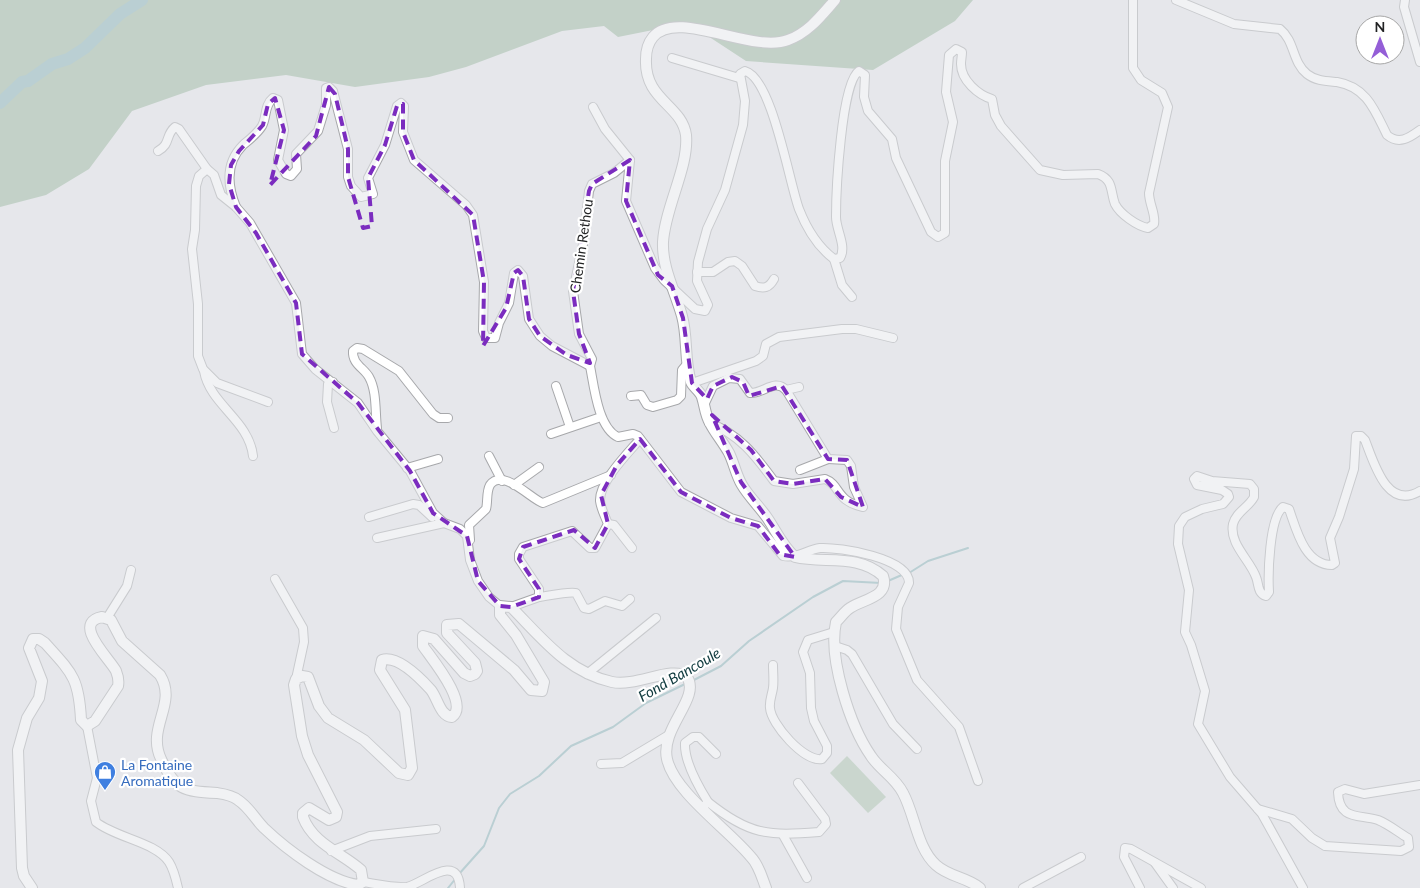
<svg xmlns="http://www.w3.org/2000/svg" width="1420" height="888" viewBox="0 0 1420 888" font-family="Lato,sans-serif">
<style>
.green{fill:#a9c2ac}
.forest{fill:#99b69e}
.lines{fill:none;stroke-linecap:round;stroke-linejoin:round}
.stream{stroke:#85b1b6;stroke-width:2}
.river{stroke:#85b1b6;stroke-width:12}
.minor-casing{stroke:#a7a8ab;stroke-width:10}
.secondary-casing{stroke:#a7a8ab;stroke-width:12}
.minor{stroke:#fff;stroke-width:8}
.secondary{stroke:#fff;stroke-width:10}
.marked{fill:none;stroke:#7b2cbf;stroke-width:4;stroke-dasharray:10 6;stroke-linejoin:round}
.labels{text-anchor:middle;dominant-baseline:central;stroke-width:4.5;stroke-linejoin:round;paint-order:stroke}
.street-label{font-size:14px;fill:#222324;stroke:#fff}
.shop-label{font-size:14px;fill:#366cbe;stroke:#fff;text-anchor:start}
.water-label{font-size:15px;font-style:italic;fill:#0f3a3e;stroke:#fff}
</style>
<rect width="100%" height="100%" fill="#e6e7eb"/>
<polygon class="green" points="847,756 886,797 868,813 830,773"/>
<polygon class="forest" points="0,0 973,0 955,21 873,70 746,61 688,23 618,37 604,26 562,31 466,67 429,77 355,87 286,75 206,85 132,111 89,169 46,195 0,207"/>
<g class="lines">
<g class="stream">
<polyline points="909,573 928,561 968,548"/>
<polyline points="888,581 904,574"/>
<polyline points="692,681 721,666 749,641 813,597 843,581 881,583"/>
<polyline points="459,874 484,846 499,808 510,794 539,776 571,746 613,727 646,703 685,684"/>
<polyline points="448,888 456,878"/>
</g>
<polyline class="river" points="0,103 22,82 28,81 52,64 68,59 85,48 120,14 142,0"/>
<g class="minor-casing">
<g id="minor">
<path d="M1176 0 1234 24 1280 29C1295 41 1292 62 1307 74 1316 81 1326 81 1337 82 1367 87 1375 111 1387 135 1399 145 1409 138 1420 130"/>
<polyline points="1405,0 1404,7 1420,62"/>
<polyline points="672,58 739,78"/>
<path d="M593 107 605 129 630 160 626 201 655 268 664 280 695 309 705 311 708 305 697 281 698 262 707 229 725 190 743 125 745 101 740 74 745 71C772 78 789 182 799 209 806 227 818 247 834 259L840 258C847 246 836 230 836 217 836 194 841 82 859 71L865 75 864 97 868 111 892 139 896 158 931 232 938 237 945 233V161L953 122 946 92 949 55 956 49 962 52C962 56 961 60 961 64 961 80 978 95 992 99L995 115 1001 126 1040 170 1063 175 1098 174C1114 180 1110 191 1115 204 1120 214 1137 226 1148 228L1154 224C1156 214 1149 204 1149 193L1168 107 1162 93 1141 80 1133 68V0"/>
<path d="M158 151C171 144 165 135 175 127L179 129 207 169"/>
<path d="M236 207C227 185 225 163 243 145 250 139 257 134 262 126 267 117 264 105 273 98L278 100 284 130 278 160 286 174 291 176 297 169 296 154 318 131 326 105V88L329 87 333 91 348 149V177L351 186 361 197 373 194 368 178 385 145 397 106 401 103 404 106 403 132 414 160 466 205 473 215 484 282 483 331 486 338H495L499 323 509 303 514 273 518 270 523 276 529 319 540 336 552 346 590 366 592 359 579 334 573 291 583 244 589 191 592 184 614 173 630 160"/>
<polyline points="834,259 842,285 852,297"/>
<path d="M697 272H713L728 262 735 261 742 266 755 286C764 289 769 288 774 279"/>
<path d="M590 366C594 386 598 428 618 437L633 434 638 436 681 492 731 518 758 526 783 556C796 559 807 550 820 548 840 547 910 558 909 583L898 607 896 629 917 680 959 727 978 781"/>
<path d="M204 371C210 405 249 420 253 456"/>
<polyline points="333,382 328,384 327,402 334,428"/>
<polyline points="692,383 756,361 763,356 766,344 779,337 842,329 856,329 893,338"/>
<polyline points="556,386 570,427"/>
<polyline points="631,396 641,395 647,405 653,407 677,400 681,396 682,370 687,364"/>
<polyline points="268,402 217,383 203,369 198,356 198,304 192,249 195,230 196,186 199,176 207,169 214,175 221,195 236,207 250,223 296,303 302,354 315,369 358,403 377,431 410,471 433,513 444,523 460,529 467,536 470,560 478,581 489,597 500,606"/>
<path d="M704 405 713 386 729 378 740 379 750 393C763 394 775 378 786 390"/>
<path d="M709 423C739 434 755 455 774 481L793 484 825 479C841 485 835 501 863 507L854 487 851 466 847 460 828 459 786 390 799 387"/>
<path d="M377 428C375 412 377 391 369 377 364 368 352 364 353 351L357 348 363 349 399 371 433 414 439 418H448"/>
<polyline points="551,434 601,417"/>
<polyline points="489,456 502,481"/>
<polyline points="407,468 438,459"/>
<polyline points="800,470 828,459"/>
<polyline points="514,485 539,467"/>
<polyline points="369,517 413,504 419,505 432,517"/>
<polyline points="608,524 614,525 632,548"/>
<polyline points="377,538 444,523"/>
<path d="M470 540 469 525 486 509C488 502 486 492 490 485 503 467 533 501 543 503L611 475"/>
<polyline points="275,579 303,628 304,642 296,679"/>
<path d="M539 597C547 596 570 591 576 593L584 608 589 609 605 601 622 606 630 599"/>
<path d="M511 607 539 597V589L519 559V554L523 547 572 531 590 548H595L608 524C605 516 601 509 600 501 599 482 628 453 640 439"/>
<polyline points="107,618 127,586 131,570"/>
<polyline points="835,646 847,650 852,654 893,724 917,749"/>
<path d="M773 665C773 673 774 681 773 688 772 695 769 701 770 708 771 724 804 762 822 759L827 753V746L814 721 811 708 810 673 803 652 808 640 834 632"/>
<polyline points="587,674 656,618"/>
<path d="M87 726 97 778 91 801 96 822C116 838 156 842 169 862 174 870 176 879 178 888"/>
<polyline points="601,764 622,763 667,736"/>
<path d="M708 802C698 786 684 762 685 743L693 737H699L716 754"/>
<path d="M703 807 708 802C749 835 768 836 819 832L826 824 825 819 798 783"/>
<path d="M1258 809 1292 819 1312 838 1325 846 1401 851 1409 847 1408 838C1398 832 1388 824 1378 820 1359 814 1339 821 1338 792L1345 789 1364 794 1420 785"/>
<polyline points="783,835 807,878"/>
<polyline points="331,851 370,836 436,829"/>
<polyline points="1155,863 1173,888"/>
<path d="M363 882C376 884 394 888 407 887 422 884 458 851 460 888"/>
<polyline points="1023,888 1081,857"/>
<polyline points="1140,888 1124,857 1125,848 1131,849 1201,888"/>
<path d="M1303 888 1262 814 1230 777 1198 724 1205 691 1191 645 1185 632 1189 590 1178 544 1179 526 1185 517 1202 509 1223 504 1229 497 1228 494 1222 490 1197 485 1194 479 1197 476 1212 481 1250 484 1254 489V497C1249 507 1236 512 1233 524 1229 544 1250 560 1256 577 1259 584 1257 593 1266 596L1269 592C1268 575 1269 518 1283 507L1289 509C1296 528 1304 565 1332 565L1335 563 1330 538 1339 517 1354 469 1356 436H1361L1365 440C1374 463 1387 511 1420 491"/>
</g>
</g>
<g class="secondary-casing">
<g id="secondary">
<path d="M835 0C821 16 808 33 788 40 752 54 677 8 653 37 648 43 646 51 646 59 644 100 682 105 686 135 689 167 665 207 663 242 662 268 675 291 682 316 688 338 684 360 691 382 693 387 700 391 702 397 705 406 705 415 710 423 715 433 723 442 729 453 734 463 736 475 742 485 749 497 760 507 768 519 776 531 783 547 795 557 824 564 858 553 883 576 890 597 863 599 850 608 845 611 841 617 836 622 828 658 850 726 871 756 880 770 895 777 903 793 915 815 917 848 936 865 949 877 967 877 980 888"/>
<path d="M32 888 24 876 22 868 18 750 27 718 39 698 42 681 29 648 33 639H39L45 643C72 673 79 678 81 720L87 726 95 721 118 686C119 681 118 676 116 671 110 659 71 623 102 617L111 620 122 641 160 675C178 704 146 727 161 759 175 790 183 791 217 793 224 794 232 795 238 800 249 807 255 819 264 828 286 849 328 881 358 885L363 882 361 870C342 853 313 844 303 817V813L309 808 329 820 336 817 337 812 308 755 302 736 294 685 296 679 302 676 308 677 319 706 328 718 364 740 399 773 408 775 412 768 405 710 380 670 382 660C398 655 421 679 431 690 438 699 440 716 452 717 470 704 431 658 423 646V636L434 639 464 673 470 676 475 674 477 671 475 663 447 633V625L459 624 514 670 531 690 542 691 544 682 516 635 500 615V606L511 607C542 638 567 672 612 682 637 687 672 665 687 677 701 698 660 728 667 759 674 792 729 830 751 857 759 865 762 878 766 888"/>
</g>
</g>
<use href="#minor" class="minor"/>
<use href="#secondary" class="secondary"/>
</g>
<path d="M0 0H1420V888H0ZM329 87 335 94 348 149V177L363 228 372 226 368 178 385 145 397 106 403 104V132L414 160 473 215 484 282 483 346 506 308 514 273 518 270 523 276 529 319 540 336 567 355 590 363 579 334 573 291 589 191 592 184 630 160 626 201 658 275 672 286 683 318 692 383 707 399 713 386 732 377 743 382 749 396 782 386 828 459 847 460 863 507 841 497 825 479 793 484 774 481 751 450 712 415 741 482 795 557 779 554 758 526 731 518 681 492 640 439 617 465 601 495 608 524 595 548 574 530 523 547 519 559 539 589V597L511 607 500 606 478 581 467 536 433 513 410 471 358 403 302 354 296 303 256 233 236 207 229 184 231 165 239 151 263 125 268 104 275 98 284 130 270 185 316 136Z" fill="#e6e7eb" fill-opacity=".55" fill-rule="evenodd"/>
<path class="marked" d="M329 87 335 94 348 149V177L363 228 372 226 368 178 385 145 397 106 403 104V132L414 160 473 215 484 282 483 346 506 308 514 273 518 270 523 276 529 319 540 336 567 355 590 363 579 334 573 291 589 191 592 184 630 160 626 201 658 275 672 286 683 318 692 383 707 399 713 386 732 377 743 382 749 396 782 386 828 459 847 460 863 507 841 497 825 479 793 484 774 481 751 450 712 415 741 482 795 557 779 554 758 526 731 518 681 492 640 439 617 465 601 495 608 524 595 548 574 530 523 547 519 559 539 589V597L511 607 500 606 478 581 467 536 433 513 410 471 358 403 302 354 296 303 256 233 236 207 229 184 231 165 239 151 263 125 268 104 275 98 284 130 270 185 316 136Z"/>
<defs>
<g id="shop-pin" transform="scale(1.125)"><path d="M0 17L-7.5 6A9.5 9.5 0 1 1 7.5 6Z" fill="#3f7fe0" stroke="#fff"/><path d="M-5-2.5h2.3a2.7 3.5 0 0 1 5.4 0H5L5.5 6h-11ZM-1.5-2.5h3a1.5 2.3 0 0 0-3 0Z" fill="#fff"/></g>
</defs>
<g fill-rule="evenodd">
<use href="#shop-pin" x="105" y="772"/>
</g>
<g class="labels">
<g class="street-label">
<text transform="translate(581 246) rotate(-82)">Chemin Rethou</text>
</g>
<g class="shop-label">
<text x="121" y="764">La Fontaine<tspan x="121" dy="16">Aromatique</tspan></text>
</g>
<g class="water-label">
<text transform="translate(679 674) rotate(-30)">Fond Bancoule</text>
</g>
</g>
<g transform="translate(1380 40)"><circle r="24" fill="#ffffff" stroke="#a7a7a7"/>
<path d="M0-4L9 19L0 12L-9 19Z" fill="#945ed7"/>
<text y="-8" font-size="14" font-weight="bold" text-anchor="middle" fill="#222324">N</text>
</g>
</svg>
